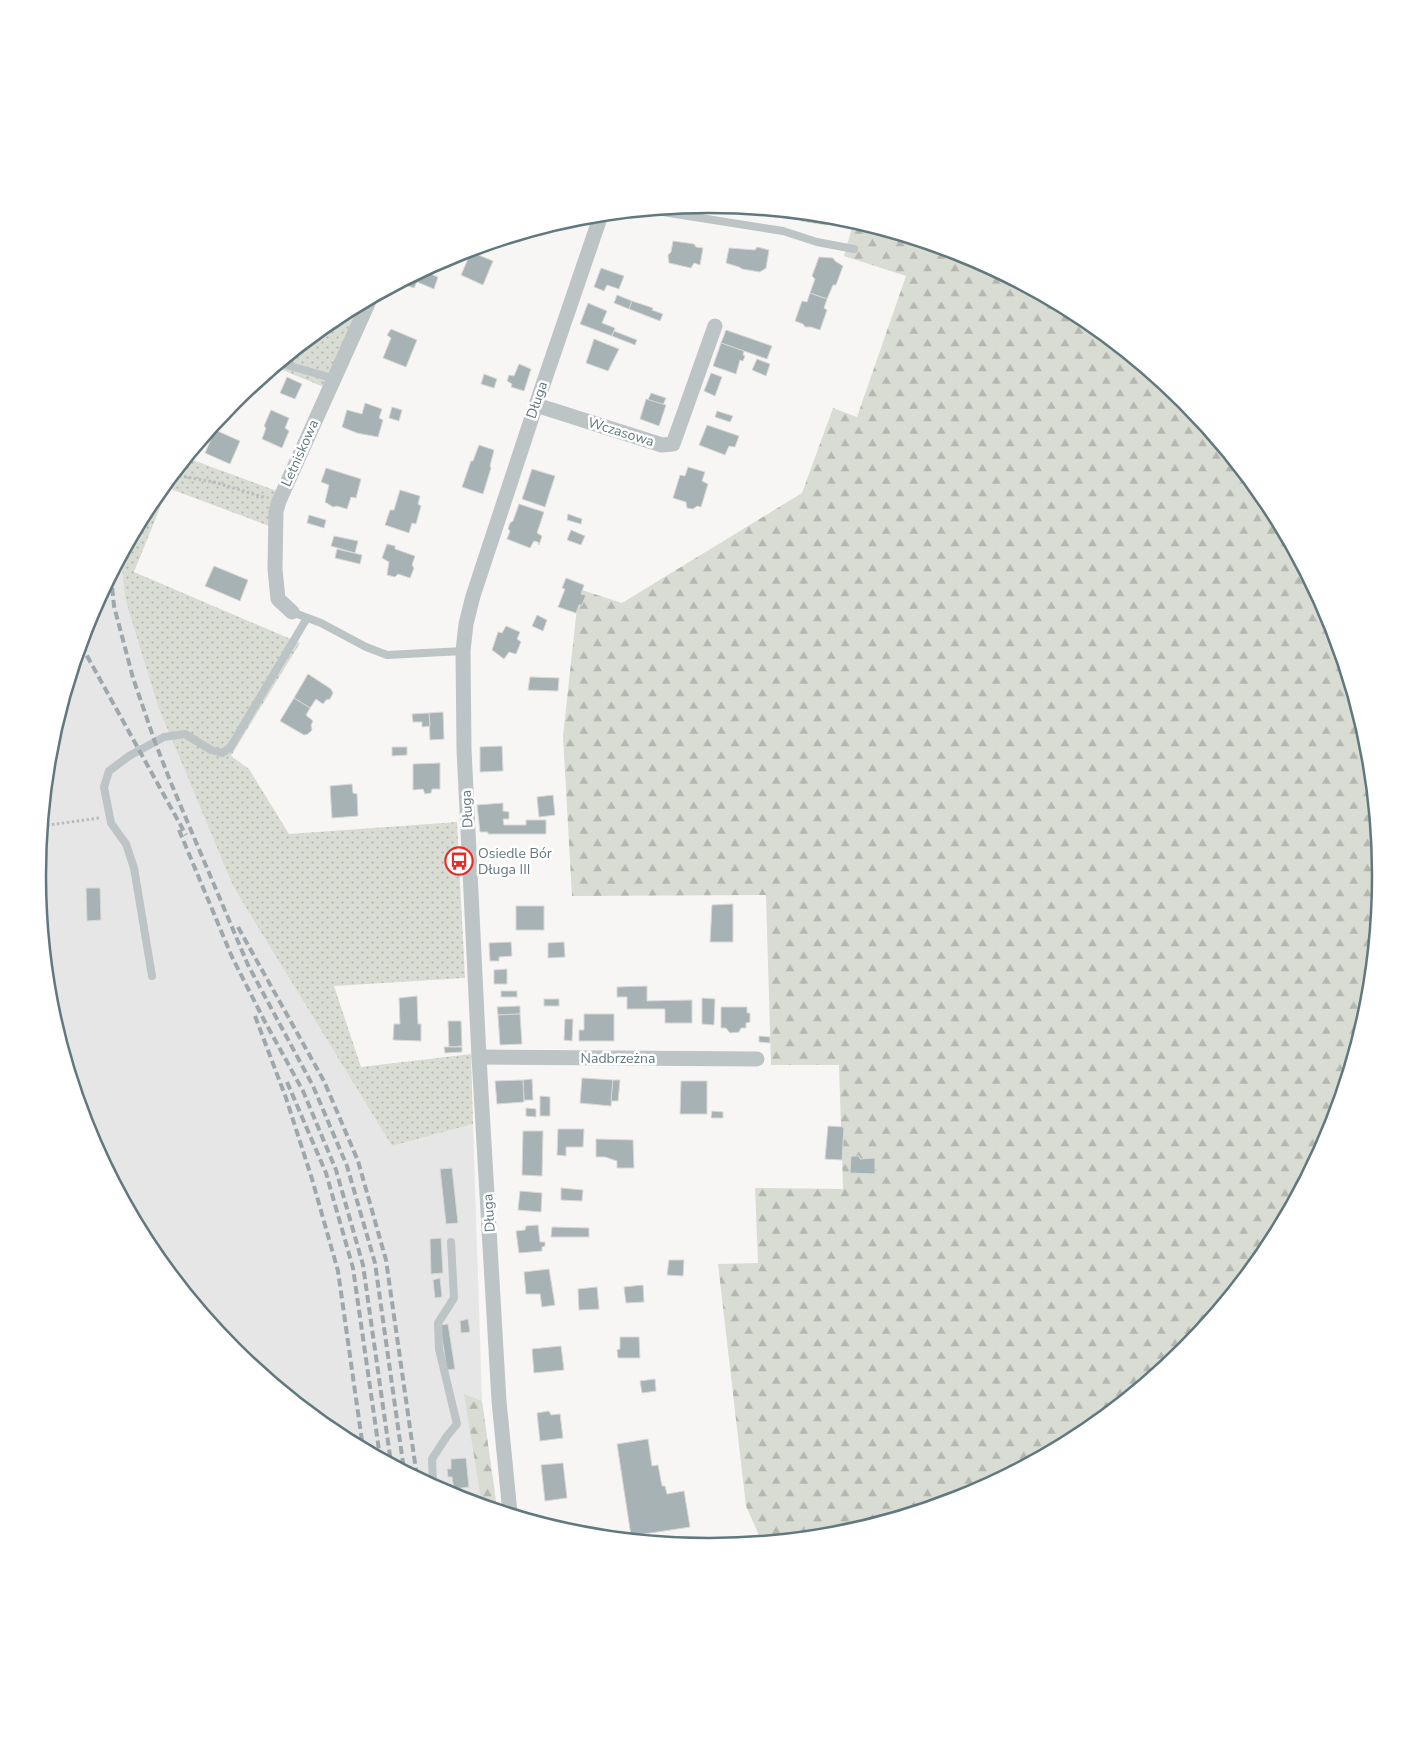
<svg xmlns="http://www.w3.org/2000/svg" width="1418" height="1751" viewBox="0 0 1418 1751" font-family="'Nunito Sans',sans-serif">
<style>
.built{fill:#e5e6e5}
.grass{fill:url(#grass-dots)}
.forest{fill:url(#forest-firs)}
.building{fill:#a7b2b5;stroke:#d8d8d6}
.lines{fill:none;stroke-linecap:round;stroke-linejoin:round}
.path{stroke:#b7bcbe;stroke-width:3;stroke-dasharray:2.5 2.5;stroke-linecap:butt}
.lane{stroke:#bdc4c6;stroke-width:8}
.street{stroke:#bdc4c6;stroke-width:15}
.rail{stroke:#9ea8ac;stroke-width:4;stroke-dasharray:8 4;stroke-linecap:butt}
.labels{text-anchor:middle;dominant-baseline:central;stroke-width:5;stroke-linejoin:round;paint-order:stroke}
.street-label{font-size:14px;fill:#61787f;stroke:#fff}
.poi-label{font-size:14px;fill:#61787f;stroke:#fff;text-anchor:start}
.rim{fill:none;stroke:#61787f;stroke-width:2.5}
</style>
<defs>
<pattern id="grass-dots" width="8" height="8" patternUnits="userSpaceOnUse" patternTransform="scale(1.25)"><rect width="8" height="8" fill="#d8dcd3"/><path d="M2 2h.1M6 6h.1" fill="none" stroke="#b3b7b0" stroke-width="1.8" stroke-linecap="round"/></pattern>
<pattern id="forest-firs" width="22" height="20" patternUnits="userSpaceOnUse" patternTransform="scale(1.25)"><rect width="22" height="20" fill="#d8dcd3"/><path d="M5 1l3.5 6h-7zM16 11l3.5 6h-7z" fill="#b3b7b0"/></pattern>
</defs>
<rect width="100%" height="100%" fill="#f7f6f4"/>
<polygon class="built" points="121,558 125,598 234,888 392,1146 473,1124 482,1401 497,1509 452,1496 336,1434 234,1350 151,1248 89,1132 50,1006 38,875 50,744 89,618"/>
<g class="grass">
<polygon points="379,294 336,392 275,367 336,317"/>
<polygon points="187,458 277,491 269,526 168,488 134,572 300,643 231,756 249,769 289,834 457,822 465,978 334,986 361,1067 471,1054 473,1124 392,1146 234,888 158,706 125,598 121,558 151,502"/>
</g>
<g class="forest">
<polygon points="854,221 966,255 1082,317 1184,401 1267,503 1329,619 1368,745 1380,875 1368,1007 1329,1133 1267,1249 1184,1351 1082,1434 966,1496 840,1534 762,1542 746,1506 718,1264 758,1263 755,1188 843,1189 839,1065 771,1065 766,895 572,896 563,736 579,589 622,603 802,493 833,408 857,417 906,276 844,256"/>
<polygon points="464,1394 482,1401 497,1509 482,1505"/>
</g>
<g class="building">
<polygon points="740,207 763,209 762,214 740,210"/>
<polygon points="802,213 829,216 827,225 801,221"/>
<polygon points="673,241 694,244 696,247 703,248 700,265 694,263 691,268 669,263 668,255 671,252"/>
<polygon points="757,247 769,250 766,268 760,272 742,269 739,267 726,263 729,248 755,250"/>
<polygon points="471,252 493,261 483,285 461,275"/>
<polygon points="819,257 833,258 835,261 843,266 836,285 833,285 827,299 810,293 815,279 812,276"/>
<polygon points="601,268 624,276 619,289 607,285 604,291 594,287"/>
<polygon points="423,271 438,277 434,289 417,282 414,288 400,283"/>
<polygon points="810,293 827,299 824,308 827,310 820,330 811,327 805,327 803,324 795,321 802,301 807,302"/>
<polygon points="617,295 632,301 629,309 614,303"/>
<polygon points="632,301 653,308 652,310 663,314 660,321 629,309"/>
<polygon points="588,303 607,311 602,323 615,328 612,336 580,324"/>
<polygon points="391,329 417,340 406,367 383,358 391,338 387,335"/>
<polygon points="726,330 772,346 767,359 721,343"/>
<polygon points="614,331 637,340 635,345 612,336"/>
<polygon points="594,339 619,349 608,371 586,363"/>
<polygon points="721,343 744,351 743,355 745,356 743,361 740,360 736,374 713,366"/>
<polygon points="757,359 770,364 766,376 752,370"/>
<polygon points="519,364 531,369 524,391 511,387 512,384 507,381 509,375 514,376"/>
<polygon points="711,373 722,377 715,396 704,391"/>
<polygon points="484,374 497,379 494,388 481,384"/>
<polygon points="287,377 302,384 295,399 280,393"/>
<polygon points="651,393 666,398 663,405 648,400"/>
<polygon points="646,399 666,405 659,426 640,419"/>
<polygon points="365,403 382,409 379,418 383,420 378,437 357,433 342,427 347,410 362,414"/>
<polygon points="392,407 402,410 399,421 389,418"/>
<polygon points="271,410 289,418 285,428 289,431 282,448 262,439 266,428 264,426"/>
<polygon points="717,411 733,416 730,422 715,417"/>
<polygon points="707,425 739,436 735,447 729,446 725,455 699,445"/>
<polygon points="215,430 240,441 230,464 205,453"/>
<polygon points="479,445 494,450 490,466 491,468 483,494 462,487 471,461 473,461"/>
<polygon points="688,467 705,472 702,481 708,484 701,507 697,506 693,509 687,508 686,502 673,498 680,475 685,476"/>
<polygon points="326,468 361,479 356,498 351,497 347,509 337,506 333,507 325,502 329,485 321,482"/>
<polygon points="532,469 555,476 545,507 522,499"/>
<polygon points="400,490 420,496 418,504 421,506 416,524 412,523 409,533 385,525 390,510 394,510"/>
<polygon points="519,504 544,512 537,533 542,536 539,545 538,542 534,541 530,548 507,539 510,531 508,529 510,523 513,521"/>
<polygon points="568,514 582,519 581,524 567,520"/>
<polygon points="309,515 326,520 324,528 307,523"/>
<polygon points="571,530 585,536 581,545 567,540"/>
<polygon points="334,536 358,541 355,553 331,546"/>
<polygon points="387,544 395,546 395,549 415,556 412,565 414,568 410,578 398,574 395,577 387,575 389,562 382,558"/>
<polygon points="337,549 362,555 360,564 335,558"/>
<polygon points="214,566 248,580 240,601 205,586"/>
<polygon points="566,578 584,585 581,594 586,595 582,605 579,605 576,613 558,607 565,589 562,588"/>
<polygon points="537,615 547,620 543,631 532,626"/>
<polygon points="506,626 520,632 517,639 521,642 516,654 509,652 504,659 492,650 498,632 502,633"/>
<polygon points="308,674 331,689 333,693 330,699 326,700 323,704 316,699 310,708 294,698"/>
<polygon points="530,677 559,678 558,691 528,690"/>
<polygon points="294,698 310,708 306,715 313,721 311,725 312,730 308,734 304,735 280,721"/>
<polygon points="443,712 444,739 430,740 429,713"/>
<polygon points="429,713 430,726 422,727 422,722 413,722 412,714"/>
<polygon points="502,746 503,771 480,772 480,747"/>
<polygon points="392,747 407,747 407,755 392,756"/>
<polygon points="440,763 440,789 432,789 431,793 425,794 423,789 413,790 413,764"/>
<polygon points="352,784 353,793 357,794 358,816 332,818 330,786"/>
<polygon points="553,795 555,815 539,817 537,797"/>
<polygon points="503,803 503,811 509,812 509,819 503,819 504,825 526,825 526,820 546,820 546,834 488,834 488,832 480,832 477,805"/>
<polygon points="86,888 100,888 101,920 87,921"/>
<polygon points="733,904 733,942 710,942 712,905"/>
<rect x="516" y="906" width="28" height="24"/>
<polygon points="511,942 512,956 499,957 499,961 490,961 489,943"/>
<polygon points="564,942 565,957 548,958 548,943"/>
<polygon points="507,969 507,984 494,984 494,970"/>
<polygon points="647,986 647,1001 692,1000 692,1023 665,1023 665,1009 627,1009 627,997 617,997 617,987"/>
<rect x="501" y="991" width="16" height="6"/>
<polygon points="417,996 418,1024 421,1024 421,1041 393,1040 394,1024 400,1024 399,998"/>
<polygon points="702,998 715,999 714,1025 702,1024"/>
<rect x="544" y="999" width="15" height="7"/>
<polygon points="520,1006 520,1014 498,1015 497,1007"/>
<polygon points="721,1007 747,1007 747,1013 750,1013 750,1022 746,1023 746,1028 741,1028 739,1032 730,1033 726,1028 721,1028"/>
<polygon points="520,1014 522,1044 500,1045 498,1015"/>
<polygon points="584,1014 614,1014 614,1041 579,1041 579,1030 584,1030"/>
<polygon points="565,1019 573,1019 572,1041 564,1040"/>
<polygon points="448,1021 461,1021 462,1046 449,1047"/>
<polygon points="759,1036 770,1037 770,1043 759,1042"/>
<polygon points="444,1047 462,1047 462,1052 445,1053"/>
<polygon points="582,1078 613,1080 611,1106 580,1103"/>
<polygon points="532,1079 533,1100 524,1100 523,1080"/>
<polygon points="523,1080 524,1102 497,1104 495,1081"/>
<polygon points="613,1080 620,1080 618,1101 611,1101"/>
<polygon points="681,1081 707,1081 707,1114 680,1114"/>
<polygon points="540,1096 550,1097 550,1116 540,1116"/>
<polygon points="526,1108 536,1109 536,1117 526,1116"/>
<polygon points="712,1111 723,1112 723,1118 711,1118"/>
<polygon points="828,1126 844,1127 842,1160 825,1159"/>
<polygon points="558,1129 584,1129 583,1147 566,1147 566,1156 557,1155"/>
<polygon points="523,1131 543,1131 542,1176 522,1175"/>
<polygon points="596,1139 633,1140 634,1168 617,1168 617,1161 605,1157 596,1157"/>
<polygon points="851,1156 859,1156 860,1159 875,1158 875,1174 850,1173"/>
<polygon points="452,1168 458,1223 446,1224 440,1169"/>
<polygon points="561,1188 583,1190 582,1201 561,1200"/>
<polygon points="520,1191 542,1193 541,1212 518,1210"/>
<polygon points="538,1225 540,1242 545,1242 545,1246 542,1247 542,1251 519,1253 516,1231 525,1230 526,1226"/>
<polygon points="552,1227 589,1228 589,1237 551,1237"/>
<polygon points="441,1238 443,1273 431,1274 430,1239"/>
<polygon points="669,1260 684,1260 683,1276 667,1275"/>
<polygon points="549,1269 555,1305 542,1307 540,1294 526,1294 524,1272"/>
<polygon points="440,1278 442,1297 435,1298 433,1280"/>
<polygon points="643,1285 644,1302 626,1303 624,1287"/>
<polygon points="597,1287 599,1309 579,1310 578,1289"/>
<polygon points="468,1319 470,1332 461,1333 460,1321"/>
<polygon points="448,1324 455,1369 447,1370 440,1325"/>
<polygon points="620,1337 639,1337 640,1358 618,1358 617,1350 620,1349"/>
<polygon points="561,1346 564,1370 534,1373 532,1349"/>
<polygon points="655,1379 656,1391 642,1393 640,1381"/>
<polygon points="549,1411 551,1415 560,1414 563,1438 540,1441 537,1413"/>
<polygon points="648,1439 652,1466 658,1465 662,1486 665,1486 667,1494 684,1491 690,1527 631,1536 617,1444"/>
<polygon points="466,1458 469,1487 454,1489 452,1477 448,1477 447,1469 451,1469 451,1459"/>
<polygon points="563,1463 567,1498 545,1501 541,1465"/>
</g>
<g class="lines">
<g class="path">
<polyline points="176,471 181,476 214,482 266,498"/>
<polyline points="42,826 99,818"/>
</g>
<g class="lane">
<polyline points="650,210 783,231 817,242 854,249"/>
<polyline points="280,363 335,379"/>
<polyline points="292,612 321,623 366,647 387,655 463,651"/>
<polyline points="152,976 134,868 126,844 111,823 104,787 109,771 129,756 164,737 185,734 211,750 222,753 230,748 307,618"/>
<polyline points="433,1486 432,1459 447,1436 457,1424 439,1349 438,1323 454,1298 451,1242"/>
</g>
<g class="street">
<polyline points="536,405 662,445 673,444 715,326"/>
<polyline points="292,612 278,599 275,569 276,511 279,501 370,299"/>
<polyline points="479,1057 757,1059"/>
<polyline points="510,1513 499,1401 479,1057 464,749 463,651 466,624 473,596 536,405 601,215"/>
</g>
<g class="rail">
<polyline points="111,576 114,606 133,678 155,742 171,783 248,965 313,1086 347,1166 375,1263 404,1470"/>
<polyline points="81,645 186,835"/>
<polyline points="179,830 232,957 264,1020 303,1091 336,1170 363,1265 391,1463"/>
<polyline points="238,927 324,1081 358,1161 386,1260 417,1477"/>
<polyline points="255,1016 286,1098 312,1179 338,1271 363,1448"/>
<polyline points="287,1082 326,1173 353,1268 380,1457"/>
</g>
</g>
<defs>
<g id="bus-ring" transform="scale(1.4375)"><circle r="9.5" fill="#fff" stroke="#e62d25" stroke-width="1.5"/><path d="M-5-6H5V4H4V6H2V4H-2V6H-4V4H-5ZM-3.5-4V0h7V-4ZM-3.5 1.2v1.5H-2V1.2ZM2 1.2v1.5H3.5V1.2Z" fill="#e62d25"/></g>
</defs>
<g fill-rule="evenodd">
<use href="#bus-ring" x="459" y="861"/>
</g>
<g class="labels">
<g class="street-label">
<text transform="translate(537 400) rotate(-71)">Długa</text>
<text transform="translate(621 432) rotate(17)">Wczasowa</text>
<text transform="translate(300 453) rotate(-66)">Letniskowa</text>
<text transform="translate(467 809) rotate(-93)">Długa</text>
<text x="618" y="1058">Nadbrzeżna</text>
<text transform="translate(489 1213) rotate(-94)">Długa</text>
</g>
<g class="poi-label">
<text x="478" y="853">Osiedle Bór<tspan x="478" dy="16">Długa III</tspan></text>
</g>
</g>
<path d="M0 0H1418V1751H0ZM708 213H710A662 662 0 0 1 1372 875V876A662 662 0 0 1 710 1538H708A662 662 0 0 1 46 876V875A662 662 0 0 1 708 213Z" fill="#fff" fill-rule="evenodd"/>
<path class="rim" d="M708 213H710A662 662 0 0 1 1372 875V876A662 662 0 0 1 710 1538H708A662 662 0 0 1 46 876V875A662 662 0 0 1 708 213Z"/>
</svg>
